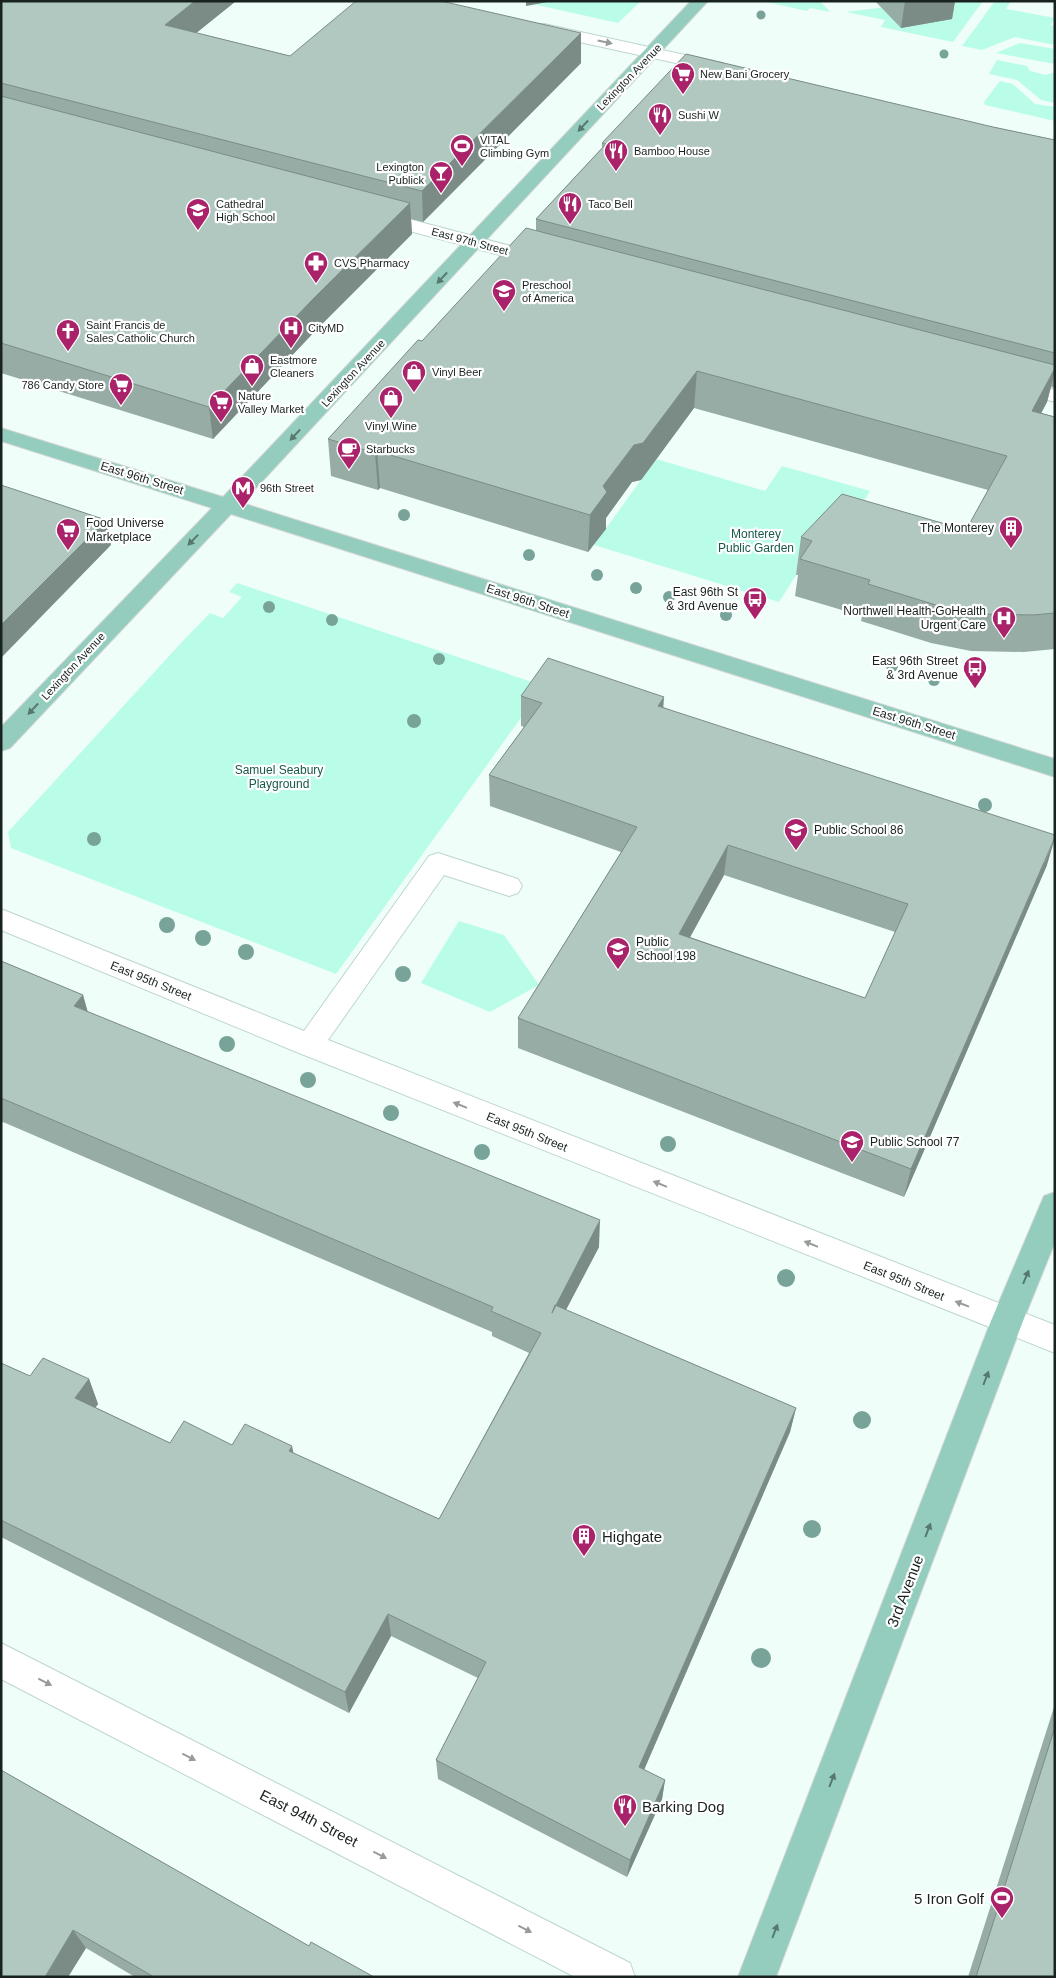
<svg xmlns="http://www.w3.org/2000/svg" width="1056" height="1978" viewBox="0 0 1056 1978" font-family="Arial,sans-serif">
<style>
.green{fill:#b9fde9}
.lines{fill:none;stroke-linecap:round;stroke-linejoin:round}
.minor-casing{stroke:#bed6ce;stroke-width:2}
.major-casing{stroke:#d5d7d7;stroke-width:2}
.minor{fill:#fff;fill-rule:evenodd}
.major{fill:#94cdbe;fill-rule:evenodd}
.tree{fill:#78a399}
.wall{fill:#97aca5;fill-rule:evenodd}
.shaded-wall{fill:#7b8c86}
.building{fill:#b0c8c0;stroke:#7b8c86;fill-rule:evenodd}
.oneway{fill:#979c9a}
.oneway2{fill:#56786e}
.labels{text-anchor:middle;dominant-baseline:central;stroke-width:4.5;stroke-linejoin:round;paint-order:stroke}
.far-poi-label{font-size:11px;fill:#18221f;stroke:#fff;text-anchor:start}
.far-street-label{font-size:11px;fill:#18221f;stroke:#fff}
.street-label{font-size:12px;fill:#18221f;stroke:#fff}
.poi-label{font-size:12px;fill:#18221f;stroke:#fff;text-anchor:start}
.park-label{font-size:12px;fill:#17594a;stroke:#fff}
.near-poi-label{font-size:15px;fill:#18221f;stroke:#fff;text-anchor:start}
.near-street-label{font-size:15px;fill:#18221f;stroke:#fff}
</style>
<rect width="100%" height="100%" fill="#effef9"/>
<g class="green">
<polygon points="519,1 641,1 618,23"/>
<polygon points="762,1 820,1 830,12 810,8 807,11"/>
<polygon points="933,1 983,1 953,42 881,27 885,20 846,12"/>
<polygon points="995,1 1011,1 1006,9 1055,18 1051,25 1055,26 1055,45 1015,37 982,50 962,46"/>
<polygon points="1020,43 1055,49 1055,64 996,53"/>
<polygon points="997,60 1027,66 1030,71 1046,75 1055,72 1055,103 1041,100 1017,80 989,74"/>
<polygon points="1000,81 1013,84 1035,104 1055,107 1055,121 985,105 984,102"/>
<polygon points="656,459 765,491 782,466 870,491 844,534 826,528 779,602 594,545"/>
<polygon points="237,583 544,686 336,974 11,848 8,832 181,643 210,613 223,618 242,597 229,592"/>
<polygon points="459,921 504,935 539,985 490,1012 421,983"/>
</g>
<g class="lines">
<g class="minor-casing">
<g id="minor">
<polygon points="544,24 717,62 723,63 725,67 723,71 717,72 538,33 536,29 538,25"/>
<polygon points="375,210 548,256 551,260 548,264 541,266 368,220 366,216 368,212"/>
<polygon points="1013,379 1055,390 1055,402 1006,389 1003,385 1006,381"/>
<polygon points="438,853 518,879 522,886 518,893 509,896 444,875 328,1040 1055,1325 1055,1353 299,1053 1,930 1,909 304,1031 429,856"/>
<polygon points="1,1643 630,1963 635,1977 575,1977 1,1679"/>
</g>
</g>
<g class="major-casing">
<g id="major">
<polygon points="691,1 708,1 242,503 1055,759 1055,777 231,514 10,748 1,751 1,727 212,508 1,441 1,428 223,497"/>
<polygon points="1055,1192 1055,1242 1023,1321 776,1977 738,1977 991,1321 1044,1196"/>
</g>
</g>
<use href="#minor" class="minor"/>
<use href="#major" class="major"/>
</g>
<g class="tree">
<circle cx="761" cy="15" r="4.5"/>
<circle cx="944" cy="54" r="4.5"/>
<circle cx="404" cy="515" r="6"/>
<circle cx="529" cy="555" r="6"/>
<circle cx="597" cy="575" r="6"/>
<circle cx="636" cy="588" r="6"/>
<circle cx="669" cy="597" r="6"/>
<circle cx="269" cy="607" r="6"/>
<circle cx="726" cy="615" r="6"/>
<circle cx="332" cy="620" r="6"/>
<circle cx="439" cy="659" r="6"/>
<circle cx="892" cy="666" r="6"/>
<circle cx="934" cy="680" r="6"/>
<circle cx="414" cy="721" r="7"/>
<circle cx="985" cy="805" r="7"/>
<circle cx="94" cy="839" r="7"/>
<circle cx="167" cy="925" r="8"/>
<circle cx="203" cy="938" r="8"/>
<circle cx="246" cy="952" r="8"/>
<circle cx="403" cy="974" r="8"/>
<circle cx="227" cy="1044" r="8"/>
<circle cx="308" cy="1080" r="8"/>
<circle cx="391" cy="1113" r="8"/>
<circle cx="668" cy="1144" r="8"/>
<circle cx="482" cy="1152" r="8"/>
<circle cx="786" cy="1278" r="9"/>
<circle cx="862" cy="1420" r="9"/>
<circle cx="812" cy="1529" r="9"/>
<circle cx="761" cy="1658" r="10"/>
</g>
<g class="wall">
<polygon points="1,1 236,1 196,33 290,56 581,33 581,63 423,222 411,219 412,234 317,329 213,439 1,373"/>
<polygon points="875,1 955,1 952,19 901,28"/>
<polygon points="993,127 1055,140 1055,388 1051,387 1047,402 1041,413 1055,417 1055,649 1024,652 971,651 931,643 861,621 862,616 795,596 798,575 796,575 801,537 966,530 988,490 694,408 641,480 632,482 606,518 606,529 588,552 380,488 378,490 331,476 328,439 422,341 536,230 536,219 602,148 602,143"/>
<path d="M521 696 663 707 1047 865 904 1197 518 1048V1018L621 852 490 806 489 775 524 727 521 726ZM724 875 895 932 865 998 690 937Z"/>
<polygon points="1,961 83,995 87,1011 599,1247 566,1310 796,1408 790,1432 644,1770 665,1780 662,1799 627,1877 438,1779 436,1760 478,1678 391,1636 349,1713 1,1537 1,1363 30,1376 89,1379 98,1404 95,1407 170,1443 232,1445 294,1454 439,1519 529,1353 492,1336 492,1332 3,1122 1,1124"/>
<polygon points="1055,1704 1055,1977 968,1977"/>
<polygon points="1,1770 309,1946 374,1977 135,1977 86,1948 68,1977"/>
</g>
<g class="shaded-wall">
<polygon points="195,1 236,1 169,55 165,25"/>
<polygon points="526,1 553,1 526,6"/>
<polygon points="905,1 955,1 952,19 901,28"/>
<polygon points="581,33 581,63 423,222 422,191"/>
<polygon points="410,203 412,234 317,329 213,439 209,407 314,298"/>
<polygon points="1055,368 1055,371 1047,402 1023,448 1032,411"/>
<polygon points="697,371 694,408 641,480 632,482 606,518 606,529 588,552 590,515 603,486 634,445"/>
<polygon points="377,451 380,488 378,490 375,453"/>
<polygon points="106,520 111,545 1,658 1,625"/>
<polygon points="664,697 662,727 658,706"/>
<polygon points="1055,838 1047,865 904,1197 911,1169"/>
<polygon points="728,845 724,875 676,963 679,934"/>
<polygon points="83,995 91,1023 74,1006"/>
<polygon points="600,1220 599,1247 551,1338 552,1313"/>
<polygon points="89,1379 98,1404 85,1423 75,1398"/>
<polygon points="796,1408 790,1432 637,1786 639,1767"/>
<polygon points="292,1446 297,1470 289,1451"/>
<polygon points="388,1614 391,1636 349,1713 345,1692"/>
<polygon points="665,1780 662,1799 627,1877 630,1860"/>
<polygon points="73,1930 86,1948 68,1977 45,1977"/>
</g>
<g class="building">
<polygon points="1,1 195,1 165,25 290,56 356,1 441,1 581,33 422,191 1,83"/>
<polygon points="686,54 993,127 1055,140 1055,353 536,219 606,144 602,143"/>
<polygon points="1,96 410,203 314,298 209,407 1,343"/>
<polygon points="526,228 1055,365 1055,368 1032,411 1055,417 1055,613 1033,615 980,614 939,606 868,584 870,580 800,559 812,541 801,537 842,494 966,530 1007,456 697,371 643,443 634,445 603,486 607,492 590,515 377,451 375,453 328,439 418,340 422,341"/>
<polygon points="1,485 106,520 1,625"/>
<path d="M548 658 664 697 658 706 1055 835V837L911 1169 518 1018 637 827 489 775 542 703 521 696ZM728 845 908 904 865 998 679 934Z"/>
<polygon points="1,961 83,995 74,1006 600,1220 552,1313 555,1305 796,1408 639,1767 665,1780 630,1860 436,1760 486,1662 388,1614 345,1692 1,1520 1,1363 30,1376 43,1358 89,1379 75,1398 170,1443 184,1421 232,1445 245,1424 292,1446 289,1451 439,1519 541,1333 491,1311 493,1307 1,1098"/>
<polygon points="1055,1727 1055,1977 976,1977"/>
<polygon points="1,1770 309,1946 311,1942 374,1977 154,1977 73,1930 45,1977 1,1977"/>
</g>
<defs><path id="oneway-solid" d="M-6-.8H1V-3.2L6.5 0L1 3.2V.8H-6Z" transform="scale(1.25)"/></defs>
<g class="oneway">
<use href="#oneway-solid" transform="translate(605 42) rotate(12)"/>
<use href="#oneway-solid" transform="translate(460 1105) rotate(-158)"/>
<use href="#oneway-solid" transform="translate(660 1184) rotate(-158)"/>
<use href="#oneway-solid" transform="translate(811 1244) rotate(-158)"/>
<use href="#oneway-solid" transform="translate(962 1304) rotate(-159)"/>
<use href="#oneway-solid" transform="translate(45 1682) rotate(27)"/>
<use href="#oneway-solid" transform="translate(189 1757) rotate(27)"/>
<use href="#oneway-solid" transform="translate(380 1855) rotate(27)"/>
<use href="#oneway-solid" transform="translate(525 1929) rotate(27)"/>
</g>
<g class="oneway2">
<use href="#oneway-solid" transform="translate(583 126) rotate(133)"/>
<use href="#oneway-solid" transform="translate(442 278) rotate(133)"/>
<use href="#oneway-solid" transform="translate(295 435) rotate(133)"/>
<use href="#oneway-solid" transform="translate(193 540) rotate(134)"/>
<use href="#oneway-solid" transform="translate(33 709) rotate(133)"/>
<use href="#oneway-solid" transform="translate(1026 1277) rotate(-67)"/>
<use href="#oneway-solid" transform="translate(986 1378) rotate(-69)"/>
<use href="#oneway-solid" transform="translate(928 1530) rotate(-69)"/>
<use href="#oneway-solid" transform="translate(832 1780) rotate(-69)"/>
<use href="#oneway-solid" transform="translate(775 1931) rotate(-69)"/>
</g>
<defs>
<g id="supermarket-pin" transform="scale(1.25)"><path d="M0 17L-7.5 6A9.5 9.5 0 1 1 7.5 6Z" fill="#aa236a" stroke="#fff"/><path d="M-6-5.5h2.5l.6 2H6L4.5 2H-2.5L-4.4-4H-6ZM-1.5 3.2a1.3 1.3 0 1 0 .1 0ZM3 3.2a1.3 1.3 0 1 0 .1 0Z" fill="#fff"/></g>
<g id="restaurant-pin" transform="scale(1.25)"><path d="M0 17L-7.5 6A9.5 9.5 0 1 1 7.5 6Z" fill="#aa236a" stroke="#fff"/><path d="M-5-6h1v4h1v-4h1v4h1v-4h1v5L-1.5 .5V6h-2V.5L-5-1ZM5-6V6H3V1.5H1.5Q1.5-4 5-6Z" fill="#fff"/></g>
<g id="stadium-pin" transform="scale(1.25)"><path d="M0 17L-7.5 6A9.5 9.5 0 1 1 7.5 6Z" fill="#aa236a" stroke="#fff"/><path d="M0-5a6.5 5 0 1 0 0 10a6.5 5 0 1 0 0-10ZM-3.5-1.8h7v3.6h-7Z" fill="#fff"/></g>
<g id="bar-pin" transform="scale(1.25)"><path d="M0 17L-7.5 6A9.5 9.5 0 1 1 7.5 6Z" fill="#aa236a" stroke="#fff"/><path d="M-6-5H6L.8 .8V4.5H3.5V6h-7V4.5H-.8V.8Z" fill="#fff"/></g>
<g id="school-pin" transform="scale(1.25)"><path d="M0 17L-7.5 6A9.5 9.5 0 1 1 7.5 6Z" fill="#aa236a" stroke="#fff"/><path d="M0-5L7-2L0 1L-7-2ZM-4 1L0 2.5L4 1V4Q0 6-4 4Z" fill="#fff"/></g>
<g id="pharmacy-pin" transform="scale(1.25)"><path d="M0 17L-7.5 6A9.5 9.5 0 1 1 7.5 6Z" fill="#aa236a" stroke="#fff"/><path d="M-2-6h4v4h4v4h-4v4h-4v-4h-4v-4h4Z" fill="#fff"/></g>
<g id="hospital-pin" transform="scale(1.25)"><path d="M0 17L-7.5 6A9.5 9.5 0 1 1 7.5 6Z" fill="#aa236a" stroke="#fff"/><path d="M-5-5h3v3.5h4V-5h3V5h-3V1.5h-4V5h-3Z" fill="#fff"/></g>
<g id="church-pin" transform="scale(1.25)"><path d="M0 17L-7.5 6A9.5 9.5 0 1 1 7.5 6Z" fill="#aa236a" stroke="#fff"/><path d="M-1.2-6h2.4v3.5h3.3v2.4h-3.3V6h-2.4V-.1h-3.3v-2.4h3.3Z" fill="#fff"/></g>
<g id="shop-pin" transform="scale(1.25)"><path d="M0 17L-7.5 6A9.5 9.5 0 1 1 7.5 6Z" fill="#aa236a" stroke="#fff"/><path d="M-5-2.5h2.3a2.7 3.5 0 0 1 5.4 0H5L5.5 6h-11ZM-1.5-2.5h3a1.5 2.3 0 0 0-3 0Z" fill="#fff"/></g>
<g id="cafe-pin" transform="scale(1.25)"><path d="M0 17L-7.5 6A9.5 9.5 0 1 1 7.5 6Z" fill="#aa236a" stroke="#fff"/><path d="M-5.5-4.5H6V0H3Q3 3.5 0 3.5H-2.5Q-5.5 3.5-5.5 0ZM3-3.2v2h1.7v-2ZM-6 4.5H4V6H-6Z" fill="#fff"/></g>
<g id="metro-pin" transform="scale(1.25)"><path d="M0 17L-7.5 6A9.5 9.5 0 1 1 7.5 6Z" fill="#aa236a" stroke="#fff"/><path d="M-5.5 5V-5H-3L0 0L3-5H5.5V5H3V-.5L0 4L-3-.5V5Z" fill="#fff"/></g>
<g id="building-pin" transform="scale(1.25)"><path d="M0 17L-7.5 6A9.5 9.5 0 1 1 7.5 6Z" fill="#aa236a" stroke="#fff"/><path d="M-4-6H4V6H1V3H-1V6H-4ZM-2.5-4.3h1.7v1.8h-1.7ZM.8-4.3h1.7v1.8H.8ZM-2.5-1h1.7V.8h-1.7ZM.8-1h1.7V.8H.8Z" fill="#fff"/></g>
<g id="bus-pin" transform="scale(1.25)"><path d="M0 17L-7.5 6A9.5 9.5 0 1 1 7.5 6Z" fill="#aa236a" stroke="#fff"/><path d="M-5-6H5V4H4V6H2V4H-2V6H-4V4H-5ZM-3.5-4V0h7V-4ZM-3.5 1.2v1.5H-2V1.2ZM2 1.2v1.5H3.5V1.2Z" fill="#fff"/></g>
</defs>
<g fill-rule="evenodd">
<use href="#supermarket-pin" x="683" y="74"/>
<use href="#restaurant-pin" x="660" y="115"/>
<use href="#stadium-pin" x="462" y="146"/>
<use href="#restaurant-pin" x="616" y="151"/>
<use href="#bar-pin" x="441" y="173"/>
<use href="#restaurant-pin" x="570" y="204"/>
<use href="#school-pin" x="198" y="210"/>
<use href="#pharmacy-pin" x="316" y="263"/>
<use href="#school-pin" x="504" y="291"/>
<use href="#hospital-pin" x="291" y="328"/>
<use href="#church-pin" x="68" y="331"/>
<use href="#shop-pin" x="252" y="366"/>
<use href="#shop-pin" x="414" y="372"/>
<use href="#supermarket-pin" x="121" y="385"/>
<use href="#shop-pin" x="391" y="398"/>
<use href="#supermarket-pin" x="221" y="402"/>
<use href="#cafe-pin" x="349" y="449"/>
<use href="#metro-pin" x="243" y="488"/>
<use href="#building-pin" x="1011" y="528"/>
<use href="#supermarket-pin" x="68" y="530"/>
<use href="#bus-pin" x="755" y="599"/>
<use href="#hospital-pin" x="1004" y="618"/>
<use href="#bus-pin" x="975" y="668"/>
<use href="#school-pin" x="796" y="830"/>
<use href="#school-pin" x="618" y="949"/>
<use href="#school-pin" x="852" y="1142"/>
<use href="#building-pin" x="584" y="1536"/>
<use href="#restaurant-pin" x="625" y="1806"/>
<use href="#stadium-pin" x="1002" y="1898"/>
</g>
<g class="labels">
<g class="far-poi-label">
<text x="700" y="74">New Bani Grocery</text>
<text x="678" y="115">Sushi W</text>
<text x="480" y="140">VITAL<tspan x="480" dy="13">Climbing Gym</tspan></text>
<text x="634" y="151">Bamboo House</text>
<text x="424" y="167" text-anchor="end">Lexington<tspan x="424" dy="13">Publick</tspan></text>
<text x="216" y="204">Cathedral<tspan x="216" dy="13">High School</tspan></text>
<text x="588" y="204">Taco Bell</text>
<text x="334" y="263">CVS Pharmacy</text>
<text x="522" y="285">Preschool<tspan x="522" dy="13">of America</tspan></text>
<text x="86" y="325">Saint Francis de<tspan x="86" dy="13">Sales Catholic Church</tspan></text>
<text x="308" y="328">CityMD</text>
<text x="270" y="360">Eastmore<tspan x="270" dy="13">Cleaners</tspan></text>
<text x="432" y="372">Vinyl Beer</text>
<text x="104" y="385" text-anchor="end">786 Candy Store</text>
<text x="238" y="396">Nature<tspan x="238" dy="13">Valley Market</tspan></text>
<text x="391" y="426" text-anchor="middle">Vinyl Wine</text>
<text x="366" y="449">Starbucks</text>
<text x="260" y="488">96th Street</text>
</g>
<g class="far-street-label">
<text transform="translate(629 77) rotate(-46)">Lexington Avenue</text>
<text transform="translate(470 241) rotate(15)">East 97th Street</text>
<text transform="translate(353 373) rotate(-47)">Lexington Avenue</text>
<text transform="translate(73 666) rotate(-47)">Lexington Avenue</text>
</g>
<g class="street-label">
<text transform="translate(142 478) rotate(17)">East 96th Street</text>
<text transform="translate(528 601) rotate(18)">East 96th Street</text>
<text transform="translate(914 723) rotate(17)">East 96th Street</text>
<text transform="translate(151 981) rotate(22)">East 95th Street</text>
<text transform="translate(527 1132) rotate(22)">East 95th Street</text>
<text transform="translate(904 1281) rotate(22)">East 95th Street</text>
</g>
<g class="poi-label">
<text x="86" y="523">Food Universe<tspan x="86" dy="14">Marketplace</tspan></text>
<text x="994" y="528" text-anchor="end">The Monterey</text>
<text x="738" y="592" text-anchor="end">East 96th St<tspan x="738" dy="14">&amp; 3rd Avenue</tspan></text>
<text x="986" y="611" text-anchor="end">Northwell Health-GoHealth<tspan x="986" dy="14">Urgent Care</tspan></text>
<text x="958" y="661" text-anchor="end">East 96th Street<tspan x="958" dy="14">&amp; 3rd Avenue</tspan></text>
<text x="814" y="830">Public School 86</text>
<text x="636" y="942">Public<tspan x="636" dy="14">School 198</tspan></text>
<text x="870" y="1142">Public School 77</text>
</g>
<g class="park-label">
<text x="756" y="534">Monterey<tspan x="756" dy="14">Public Garden</tspan></text>
<text x="279" y="770">Samuel Seabury<tspan x="279" dy="14">Playground</tspan></text>
</g>
<g class="near-poi-label">
<text x="602" y="1536">Highgate</text>
<text x="642" y="1806">Barking Dog</text>
<text x="984" y="1898" text-anchor="end">5 Iron Golf</text>
</g>
<g class="near-street-label">
<text transform="translate(905 1591) rotate(-69)">3rd Avenue</text>
<text transform="translate(309 1818) rotate(27)">East 94th Street</text>
</g>
</g>
<rect width="1056" height="1978" fill="none" stroke="#18221f" stroke-width="5"/>
</svg>
